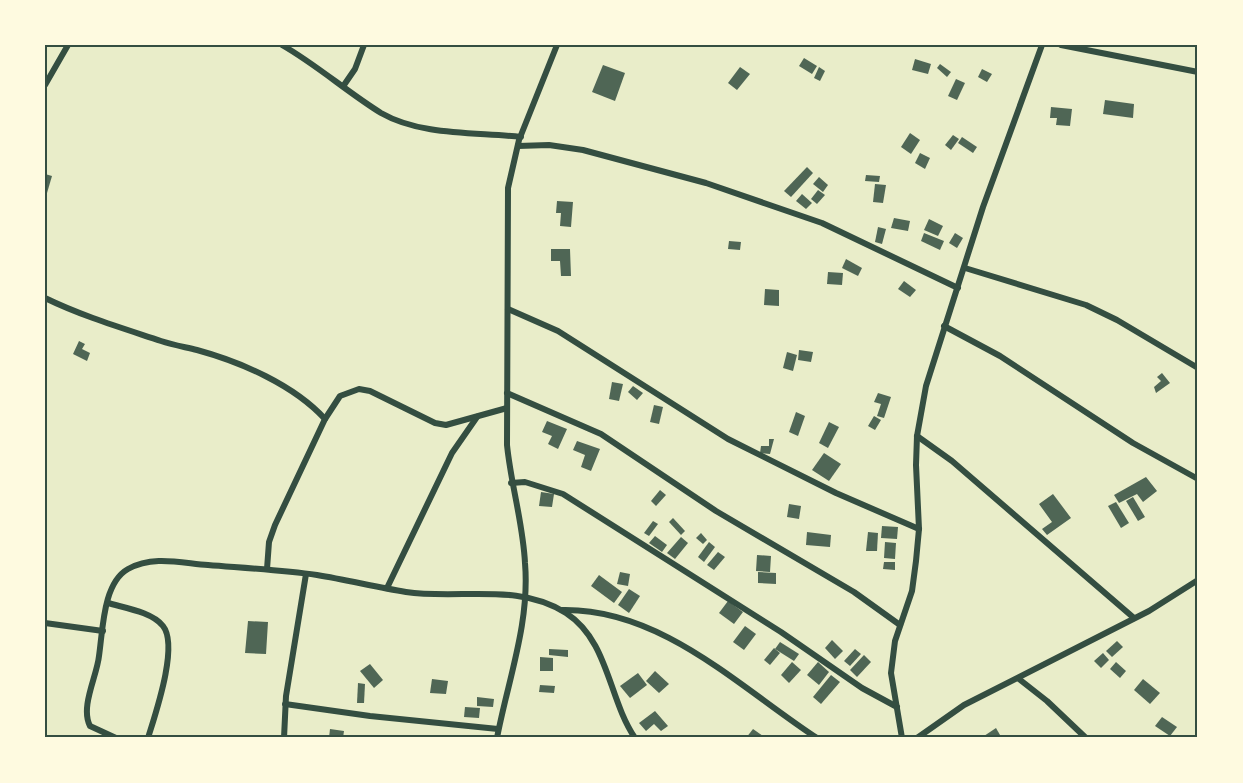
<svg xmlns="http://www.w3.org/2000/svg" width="1243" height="783" viewBox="0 0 1243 783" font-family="'Zilla Slab',serif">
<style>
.building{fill:#4f6655}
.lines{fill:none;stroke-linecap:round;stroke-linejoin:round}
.minor{stroke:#344e41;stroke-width:6}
.neatline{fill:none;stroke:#344e41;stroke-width:2}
</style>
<rect width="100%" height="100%" fill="#e9edc9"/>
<g class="building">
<polygon points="804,58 817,66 812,74 799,66"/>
<polygon points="915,59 931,64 928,74 912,70"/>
<polygon points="940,64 951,72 947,77 937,68"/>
<polygon points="603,65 625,73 615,101 592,92"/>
<polygon points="740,67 750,74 737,90 728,83"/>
<polygon points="819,67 825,71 820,81 814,78"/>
<polygon points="982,69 992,74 987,82 978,77"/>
<polygon points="956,79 965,83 957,100 948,96"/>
<polygon points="1105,100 1134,104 1133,118 1103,114"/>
<polygon points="1051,107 1072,109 1070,126 1056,125 1057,118 1050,118"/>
<polygon points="910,133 920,140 911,154 901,147"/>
<polygon points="953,135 959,139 951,150 945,145"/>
<polygon points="962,137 977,147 973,153 958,143"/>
<polygon points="920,153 930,158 925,169 915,163"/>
<polygon points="807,167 813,173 791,197 784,191"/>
<polygon points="45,174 52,176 47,193 45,192"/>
<polygon points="866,175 880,176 879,182 865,181"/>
<polygon points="819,177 828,185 823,192 813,184"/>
<polygon points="875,184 886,185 883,203 873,202"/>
<polygon points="818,190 825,195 817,204 811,199"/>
<polygon points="802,194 812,203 806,209 796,201"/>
<polygon points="557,201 573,202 571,227 560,226 561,213 556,213"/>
<polygon points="894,218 910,221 908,231 891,228"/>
<polygon points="929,219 943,226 938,236 924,230"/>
<polygon points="878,227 886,229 882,244 875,242"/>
<polygon points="924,233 944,241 940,250 921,241"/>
<polygon points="955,233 963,238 957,248 949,243"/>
<polygon points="729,241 741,242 740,250 728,249"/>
<polygon points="551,249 570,249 571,276 561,276 560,261 551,261"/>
<polygon points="846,259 862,268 858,276 842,268"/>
<polygon points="828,272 843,273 842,285 827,284"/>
<polygon points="904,281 916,290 910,297 898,289"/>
<polygon points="765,289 779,290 779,306 764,305"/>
<polygon points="79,341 85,344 82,349 90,353 87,361 73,354"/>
<polygon points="799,350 813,352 811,362 798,360"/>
<polygon points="787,352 797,355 793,371 783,368"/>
<polygon points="1162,373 1170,383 1156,393 1154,387 1161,381 1157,377"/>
<polygon points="612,382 623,384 619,401 609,399"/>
<polygon points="633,386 643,393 637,400 628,392"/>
<polygon points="878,393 891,397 884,418 877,416 881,404 874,402"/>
<polygon points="654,405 663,407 659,424 650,422"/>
<polygon points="796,412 805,416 798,436 789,432"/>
<polygon points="874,416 881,420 875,430 868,426"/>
<polygon points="547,421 567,429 558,449 548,444 552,436 542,432"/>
<polygon points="829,422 839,427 828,448 819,443"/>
<polygon points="769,439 774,439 770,454 760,453 761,446 769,446"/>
<polygon points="577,441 600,449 591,471 581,467 585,455 573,450"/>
<polygon points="824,453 841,464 829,481 812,470"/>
<polygon points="1146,477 1157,491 1143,502 1137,494 1119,503 1114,495"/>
<polygon points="660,490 666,495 656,506 651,501"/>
<polygon points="541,492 554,494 552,507 539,506"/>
<polygon points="1053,494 1071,518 1047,535 1042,529 1052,522 1039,504"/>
<polygon points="1133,497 1145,517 1138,521 1126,501"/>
<polygon points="1116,502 1129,523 1121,528 1108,506"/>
<polygon points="789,504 801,506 799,519 787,517"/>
<polygon points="673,518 685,531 681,535 669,522"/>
<polygon points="653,521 658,524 649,536 644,533"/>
<polygon points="882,526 898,527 897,539 881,538"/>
<polygon points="807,532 831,535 830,547 806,545"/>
<polygon points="868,532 878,533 877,551 866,551"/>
<polygon points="701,533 707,540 703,544 696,538"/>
<polygon points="655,536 667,545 662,552 649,543"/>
<polygon points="681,537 688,543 675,559 667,553"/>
<polygon points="709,542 715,547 704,562 698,557"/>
<polygon points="885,542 896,543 895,559 884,558"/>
<polygon points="718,552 725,557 714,570 707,565"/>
<polygon points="757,555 771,556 770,572 756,571"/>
<polygon points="884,562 895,562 895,570 883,569"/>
<polygon points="620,572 630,574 628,586 617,584"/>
<polygon points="758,572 776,573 776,584 758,583"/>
<polygon points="599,575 622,592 614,603 591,586"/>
<polygon points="629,589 640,596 629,613 618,605"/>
<polygon points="728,601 743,612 734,624 719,613"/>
<polygon points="248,621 268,622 266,654 245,653"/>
<polygon points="745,626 756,634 744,650 733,642"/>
<polygon points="832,640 843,651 835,659 825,648"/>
<polygon points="1117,641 1123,647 1112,657 1106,651"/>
<polygon points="780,642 799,654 794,661 775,649"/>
<polygon points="774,648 780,653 770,665 764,660"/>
<polygon points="549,649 568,650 568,657 549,655"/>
<polygon points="855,649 861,654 850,666 844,661"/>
<polygon points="1103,653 1109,660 1101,668 1094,661"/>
<polygon points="864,655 871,662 857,677 850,670"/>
<polygon points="540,657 553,658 553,671 540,671"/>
<polygon points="792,662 801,670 789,683 781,675"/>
<polygon points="818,662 829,672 819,685 807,675"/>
<polygon points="1116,662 1126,671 1120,678 1110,669"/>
<polygon points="370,664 383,680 374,688 360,671"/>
<polygon points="655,671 669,684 659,693 646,681"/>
<polygon points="638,673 647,685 630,698 620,686"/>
<polygon points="831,675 840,682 821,704 813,697"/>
<polygon points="432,679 448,681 446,694 430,693"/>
<polygon points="1143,679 1160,693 1150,704 1134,690"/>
<polygon points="358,683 365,684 364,703 357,703"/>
<polygon points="540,685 555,686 554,693 539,692"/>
<polygon points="477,697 494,699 493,707 477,706"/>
<polygon points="465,707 480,708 479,718 464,717"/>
<polygon points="655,711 668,726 661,731 654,724 646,731 639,723"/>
<polygon points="1162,717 1177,727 1170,736 1155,726"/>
<polygon points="996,728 1000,735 985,738 984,736"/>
<polygon points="330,729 344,731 343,738 329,738"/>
<polygon points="753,729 763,736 762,738 746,738"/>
</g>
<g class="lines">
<g class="minor">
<path d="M282 45C317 65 347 92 381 113 421 136 476 132 521 137"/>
<polyline points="1061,45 1198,72"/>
<polyline points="45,85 68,45"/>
<polyline points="344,85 355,69 364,45"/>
<polyline points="518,146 549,145 583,150 706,183 822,223 958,288"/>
<polyline points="965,268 1086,305 1117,320 1198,368"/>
<path d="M45 298C82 316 122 328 161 341 173 345 185 347 197 350 241 362 294 385 325 419"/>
<polyline points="508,309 558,331 728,439 836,493 919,529"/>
<polyline points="944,326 1000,356 1133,443 1198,479"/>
<polyline points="507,393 601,434 716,511 854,592 900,625"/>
<polyline points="917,436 952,461 1134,618"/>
<polyline points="511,483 525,482 563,494 781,632 862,688 897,707"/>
<polyline points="267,569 269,542 275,525 325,419 340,396 359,389 370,391 435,423 446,425 507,408"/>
<polyline points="387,588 452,453 477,417"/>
<path d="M108 603C125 608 152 612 163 626 179 646 155 715 148 738"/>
<path d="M562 610C661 608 739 687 817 738"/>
<polyline points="45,623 103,631"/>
<polyline points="1019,679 1047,701 1086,738"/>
<polyline points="285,704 370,716 498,729"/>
<path d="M116 738 90 726C80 707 97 676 99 656 103 629 103 583 128 569 153 555 181 563 208 565 245 568 281 570 317 575 347 580 376 587 406 592 459 600 518 582 566 613 609 641 608 698 635 738"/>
<polyline points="284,738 286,696 306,574"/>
<path d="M497 738C508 680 530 623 525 563 523 523 511 485 507 445L508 188 519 140 557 45"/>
<polyline points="902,738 891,673 895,641 912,591 916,561 919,529 916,465 917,436 926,386 983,207 1042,45"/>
<polyline points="917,738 964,705 1149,611 1198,580"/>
</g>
</g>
<rect width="1243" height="783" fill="none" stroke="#fefae0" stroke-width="93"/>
<rect x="46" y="46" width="1150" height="690" class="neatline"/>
</svg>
